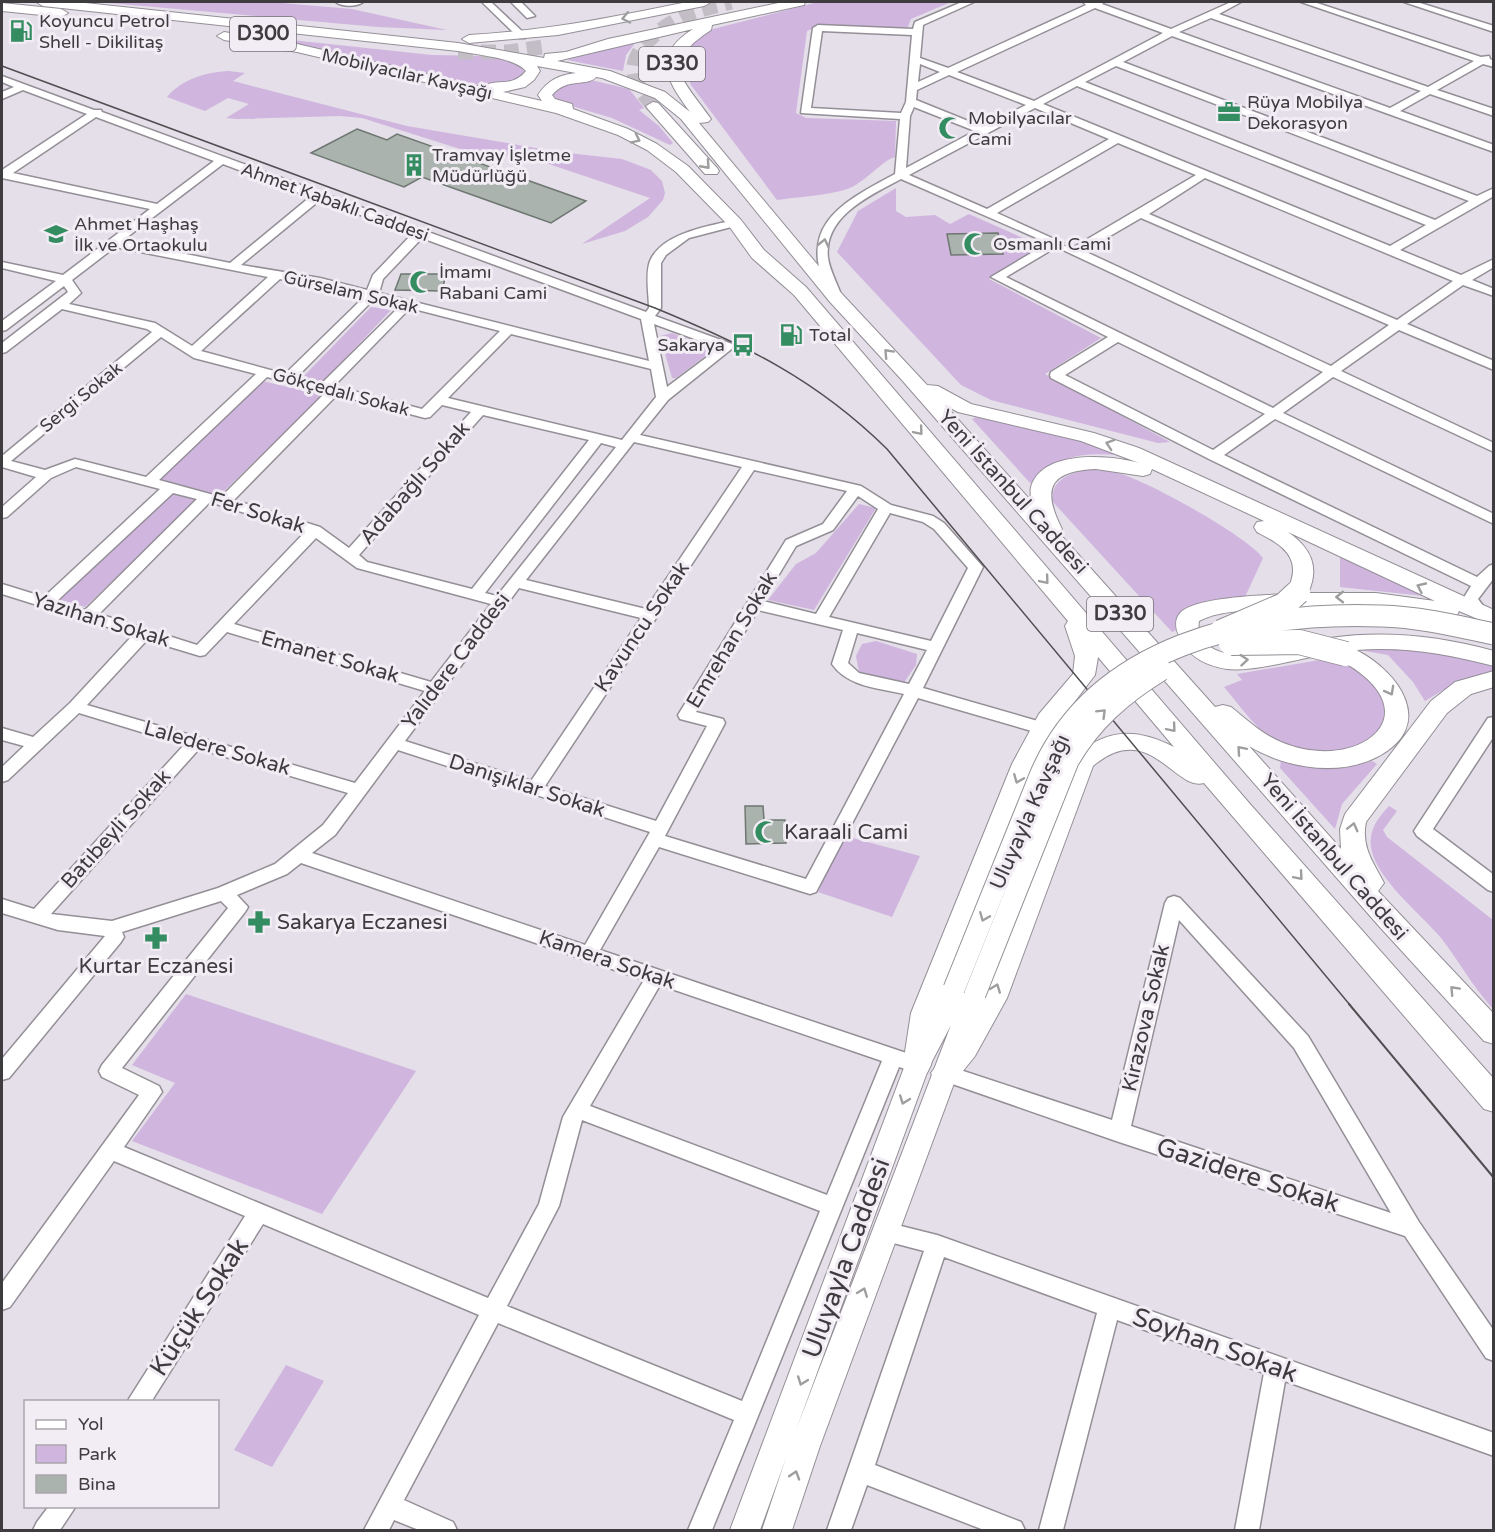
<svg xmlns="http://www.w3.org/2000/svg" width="1495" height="1532" viewBox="0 0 1495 1532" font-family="'Varela Round',sans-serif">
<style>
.green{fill:#d0b5df}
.building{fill:#aab3ad;stroke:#6f7772;stroke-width:1.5}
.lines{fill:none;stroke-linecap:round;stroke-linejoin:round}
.highway-tunnel{stroke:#c3bec6;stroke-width:15;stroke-dasharray:15 8;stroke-linecap:butt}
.minor-casing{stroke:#948f97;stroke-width:3}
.major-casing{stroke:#948f97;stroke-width:2}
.highway-casing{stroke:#948f97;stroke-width:2}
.minor{fill:#fff;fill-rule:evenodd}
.major{fill:#fff;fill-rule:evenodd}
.highway{fill:#fff;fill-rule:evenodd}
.tram-far1{stroke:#514e52;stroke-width:1.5}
.tram{stroke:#514e52;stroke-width:2}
.major-bridge-casing{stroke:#948f97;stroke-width:23;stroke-linecap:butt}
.highway-bridge-casing{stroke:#948f97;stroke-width:26;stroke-linecap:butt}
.major-bridge{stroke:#fff;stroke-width:21}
.highway-bridge{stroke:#fff;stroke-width:24}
.oneway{stroke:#9e9e9f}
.labels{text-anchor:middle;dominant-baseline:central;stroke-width:6;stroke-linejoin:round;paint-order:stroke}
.far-poi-label{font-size:18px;fill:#3e3c3f;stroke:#f2ecf5;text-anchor:start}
.far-street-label{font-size:18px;fill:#3e3c3f;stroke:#f2ecf5}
.shield{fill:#f2ecf5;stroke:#747176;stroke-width:1.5}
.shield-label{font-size:20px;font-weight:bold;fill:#3e3c3f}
.street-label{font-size:21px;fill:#3e3c3f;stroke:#f2ecf5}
.poi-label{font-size:21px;fill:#3e3c3f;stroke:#f2ecf5;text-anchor:start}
.near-street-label{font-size:26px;fill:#3e3c3f;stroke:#f2ecf5}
</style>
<rect width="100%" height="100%" fill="#e4dfe8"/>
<g class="green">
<polygon points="98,2 270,2 352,9 447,30 378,27"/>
<path d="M818 2H951L911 19 907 29 821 25 807 31 796 113 806 118 896 121 895 157C882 161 868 179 852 187 835 195 797 197 777 200L691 85 681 62 685 48 713 29Z"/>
<path d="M253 36 432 55 492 56 518 65 526 73C516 83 498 87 484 86Z"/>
<polygon points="638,39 626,55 623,71 567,60 605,47"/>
<path d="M229 71 245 73 233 81 407 126 559 152 622 159 651 170 662 181 665 193 663 200 648 217 625 231 582 244 650 198 513 152 498 161 362 118 340 116 237 119 226 118 249 104 228 98 205 111 167 97C182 79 206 72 229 71Z"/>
<polygon points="591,80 629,89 644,108 639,110 659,126 673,143 670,145 612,118 558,102 551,95 558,85"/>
<polygon points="896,188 896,211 906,217 935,215 950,224 969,214 1041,246 989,279 1101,338 1045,374 1170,442 1158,443 991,400 961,385 837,252 858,211"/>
<polygon points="371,307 391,310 323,382 302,378"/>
<polygon points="672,333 709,348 709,353 676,378 672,378 660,336"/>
<polygon points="262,381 323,395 219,496 158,480"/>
<path d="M976 417 1070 437 1109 448 1121 455C1076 453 1065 454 1032 485L972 419Z"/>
<path d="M1085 470C1097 470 1109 470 1121 474 1149 482 1247 536 1263 558L1245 597 1187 608 1176 622 1177 630 1172 632 1053 502C1050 481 1068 474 1085 470Z"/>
<polygon points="171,494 198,500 85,607 58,599"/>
<polygon points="859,504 876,508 814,610 768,600 796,564 816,553"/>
<polygon points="1340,557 1424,596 1340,587"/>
<polygon points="876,641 917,654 916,665 903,684 859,672 856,656 862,644"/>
<polygon points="1381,647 1418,649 1493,665 1493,672 1460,680 1425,701 1413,682 1388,655 1359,650"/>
<path d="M1337 657C1348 664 1372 677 1378 686 1385 697 1387 708 1384 720 1372 759 1298 757 1270 738 1256 728 1236 701 1224 687L1242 680 1237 674Z"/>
<path d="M1281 759C1311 769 1342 772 1372 761L1377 764 1342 804 1335 829 1280 768Z"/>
<path d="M1389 806 1397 811 1383 830 1387 837 1493 920V1009C1473 987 1459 961 1441 938 1421 914 1375 878 1371 847 1369 829 1378 818 1389 806Z"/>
<polygon points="845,836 920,856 892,917 818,892"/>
<polygon points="186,994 416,1071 322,1214 132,1141 175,1083 132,1065"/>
<polygon points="286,1365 324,1381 272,1467 234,1450"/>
</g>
<g class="building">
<polygon points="357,129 387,140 397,134 586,201 551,223 422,177 404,187 311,153"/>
<polygon points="998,233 1003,254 951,255 947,234"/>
<polygon points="401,274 446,274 442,291 395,290"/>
<polygon points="745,806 763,806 764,820 785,820 786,843 746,844"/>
</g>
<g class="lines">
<g class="highway-tunnel">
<polyline points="458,52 508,52 543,47"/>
<path d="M653 106C646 97 636 86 634 74 630 48 666 24 686 15 700 9 716 6 731 2"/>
</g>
<g class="minor-casing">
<g id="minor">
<path d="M336 2H363C357 7 342 7 336 2Z"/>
<polygon points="482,2 491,2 525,34 525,38 519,38"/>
<polygon points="511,2 521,2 535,16 527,18"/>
<path d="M962 2H974L923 25 920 58 948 68 1086 5 1083 2H1104L1102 4 1171 29 1231 2H1241L1219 14 1428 87 1474 61 1301 2H1314L1481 57 1489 56 1490 59 1494 61V67L1483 64 1437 90 1494 109V116L1430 94 1400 111 1494 145V152L1172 36 1123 62 1477 196 1494 188V196L1400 250 1461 275 1494 259V267L1472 280 1494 289V296L1463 285 1407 324 1494 361V370L1399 330 1341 371 1494 443V452L1333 377 1283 413 1494 514V524L1275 419 1224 455 1477 577 1489 566 1494 564V578L1478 599 1489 614 1486 617H1476L1463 599 1471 586 1209 459 1051 378 1050 375 1051 372 1108 337 991 277 1048 243 901 179C871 195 823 216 828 258 830 272 838 284 842 298L840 301H832C794 229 836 205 895 174L900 119 801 113 813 28 818 25 913 29 915 22ZM1095 8 1163 33 1034 101 957 72ZM1211 18 1421 91 1390 108 1179 32ZM822 31 912 35 906 102 901 113 811 108ZM920 64 940 72 918 82ZM1116 66 1469 201 1435 220 1085 82ZM949 75 1026 105 983 127 916 100 917 90ZM1077 86 1426 225 1390 246 1043 104ZM914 107 975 131 906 168 910 116ZM1035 108 1109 139 987 209 909 175ZM1118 143 1196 175 1074 247 1063 246V250L1323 372 1273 408 1006 277 1063 243 997 213ZM1205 178 1453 281 1397 320 1149 214ZM1141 218 1389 325 1331 366 1084 251ZM1118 342 1265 414 1213 450 1065 375Z"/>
<polygon points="1404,2 1417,2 1494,26 1494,32"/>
<path d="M2 76 94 110H101L102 112 646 312 649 308C649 295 645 274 650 261 662 233 709 226 735 220L739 221V225L689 238 666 255 661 263V308L655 316 732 344 734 347 668 400 640 435 861 486 891 505 933 516 944 523 983 567 923 688 1048 724 1050 728 1048 732 1042 734 918 698 816 892 810 894 659 847 600 950 924 1059 927 1065 924 1071 917 1073 899 1067 712 1530H688L734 1420 498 1323 404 1500 453 1522 457 1530H419L394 1520 389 1530H364L479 1315 263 1224 151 1402H127L245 1216 114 1161 10 1307 2 1310V1283L139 1095 102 1077 99 1071 102 1065 228 908 221 901 122 932 124 937 121 942 9 1078 2 1080V1059L105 936 58 930 2 913V899L34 909 184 745 79 713 8 780 2 782V767L24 746 2 740V728L33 737 70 703 133 635 2 594V584L44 597 160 489 76 467 51 478 7 517 2 518V507L36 477 2 467V456L152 332 147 329 62 309 6 352 2 353V343L68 292 64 286 6 330 2 331V321L56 281 2 268V262L63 275 150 209 2 178V170L87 114 23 90 2 99V92L14 87 2 82ZM96 117 214 161 157 204 13 173ZM223 164 310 197 230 263 122 241ZM320 200 412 234 373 275 367 290 320 278 241 265ZM422 238 641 319 649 361 379 293 383 279ZM115 247 268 277 192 346 155 323 69 304 81 293 72 280ZM280 279 364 297 285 374 201 351ZM374 299 400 306 322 383 297 377ZM410 308 500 331 422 409 334 386ZM654 324 719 348 667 387ZM511 334 651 369 656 397 622 440 448 398ZM161 337 194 358 256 374 146 477 75 459 45 470 11 461ZM267 377 326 392 221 497 159 480ZM337 395 425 418 430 417 442 405 471 412 349 548 320 527 234 500ZM483 415 589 440 472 589 367 562 359 555ZM634 442 742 467 646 609 526 580ZM601 443 616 447 497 596 485 593ZM754 470 847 491 823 524 786 540 678 715 680 719 707 726 656 821 545 786ZM173 493 197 499 85 610 57 601ZM858 496 878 509 816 614 763 601 796 546 833 530ZM210 502 305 532 197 645 99 614ZM890 513 923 522 934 529 968 568 931 641 829 617ZM316 538 357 568 491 604 431 682 234 624ZM519 588 641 618 531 781 405 741ZM758 610 843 630 832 664C848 687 879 688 904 694L806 879 665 836 725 723 723 719 696 712ZM227 632 425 691 355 783 87 705 147 640 200 656 205 655ZM857 633 927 650 909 684 859 673 848 663ZM199 749 348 793 323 825 275 864 218 888 112 921 51 914ZM398 750 650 832 585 945 312 853 335 835ZM301 863 644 980 563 1117 539 1204 488 1298 124 1147 162 1092 159 1086 122 1068 245 912 248 907 237 895 287 874ZM660 985 882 1061 827 1195 590 1106ZM582 1120 820 1211 742 1401 507 1306 559 1206Z"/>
<polygon points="1494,717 1494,736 1433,829 1494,875 1494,892 1488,890 1417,836 1414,831 1488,718"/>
<path d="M1174 896 1180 898 1308 1036 1419 1222 1494 1331V1361L1486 1358 1405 1236 1119 1142 938 1079 935 1073 938 1067 945 1065 1112 1120 1165 903 1168 898ZM1179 920 1294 1048 1391 1213 1131 1126Z"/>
<polygon points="885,1222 937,1235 1494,1433 1494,1456 1285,1381 1259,1530 1235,1530 1264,1373 1117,1320 1063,1530 1039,1530 1097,1313 944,1257 875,1465 1021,1522 1025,1530 984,1530 867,1485 851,1530 827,1530 924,1251 878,1239 875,1232 878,1225"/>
<polygon points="49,1506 76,1506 60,1530 33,1530 37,1522"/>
</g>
</g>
<g class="major-casing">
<path id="major" d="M954 979 962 982 966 989 975 984 983 987 987 994 820 1446 792 1530H762L786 1458 760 1530H730L905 1065 934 1012 946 982ZM951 1025 796 1430 929 1067Z"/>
</g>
<g class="highway-casing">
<g id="highway">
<path d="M36 2H76L458 43 544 58 545 54 566 52 608 39 783 2H805L804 5 712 25 711 30C659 64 682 78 711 119L708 122 699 123 842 294 927 385 938 386 971 404 1094 433 1139 448 1494 610V626L1459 611 1457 615 1449 617C1386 606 1325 605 1261 610 1240 611 1218 611 1199 621 1196 637 1209 650 1225 653 1253 658 1300 643 1330 638 1386 630 1439 636 1494 651V666C1448 654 1403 646 1356 650 1400 672 1437 726 1377 757 1338 777 1285 768 1249 746L1341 849 1340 829 1345 814 1431 701 1455 682 1494 671V687L1471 694 1447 713 1366 822C1361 847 1373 862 1384 883L1378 891 1494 1014V1044L1484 1041 1378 925 901 379 830 302 681 119 655 98 602 78 596 77C588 87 567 77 552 95L555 99 572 104 573 109 628 129 657 144 688 166 741 220 764 250 806 287 1250 804 1494 1079V1112L1484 1109 1204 783C1175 792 1149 718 1093 766L1007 998 975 1056 955 1081 945 1085 935 1081 931 1073 955 1040 980 995 1075 756C1107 728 1137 728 1174 747L1098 657 1095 675 1056 726 1036 764 939 1013 931 1065 927 1073 917 1077 907 1073 903 1065 911 1013 1012 764 1039 714 1073 674 1075 656 1065 626 1068 621 794 295 752 258 729 226 676 172 647 150 618 135 556 113 297 52 224 40 217 36 224 32 297 44 482 87C497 77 511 89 526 71 513 57 477 55 458 51L43 6ZM693 29C651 56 666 79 690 112L665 92 610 71 557 61ZM537 66 576 73C559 75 548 80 538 95L542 101 503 92 525 87 534 80 540 71ZM945 405 958 412 1081 441 1139 463C1111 455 1042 449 1031 487 1030 491 1031 497 1031 501ZM1096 469 1143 476 1150 474 1152 469 1264 521 1257 522 1254 527 1257 532C1272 540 1294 550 1293 571 1293 579 1288 587 1288 594 1265 595 1197 597 1181 612 1172 621 1177 633 1182 642 1192 659 1208 666 1227 669 1255 672 1306 657 1336 652L1338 659C1438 712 1359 775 1281 742 1262 734 1247 720 1231 707L1223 705 1215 707 1059 533 1062 529C1041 488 1050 471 1096 469ZM1288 532 1435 601 1376 593H1308C1320 567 1311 548 1288 532Z"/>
<path d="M687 2H711L704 6 558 35 469 43 462 39 469 35C543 31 615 17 687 2Z"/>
<polygon points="2,3 61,9 68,13 61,17 2,11"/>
<polygon points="653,102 658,103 717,168 719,171 717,174 705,174 648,109 646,106"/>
</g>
</g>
<use href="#minor" class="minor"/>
<use href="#major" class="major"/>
<use href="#highway" class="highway"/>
<path class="tram-far1" d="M2 66 655 308C745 345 816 379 887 449L1350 1005"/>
<polyline class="tram" points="1349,1004 1494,1178"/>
<g class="major-bridge-casing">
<g id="major-bridge">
<path d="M954 989 1040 776C1095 645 1252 611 1381 616 1420 617 1457 626 1494 634"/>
<path d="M975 994 1068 761C1091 721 1122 694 1161 670"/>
</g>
</g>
<g class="highway-bridge-casing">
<g id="highway-bridge">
<polyline points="1221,632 1284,605 1298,592"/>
<polyline points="1231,643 1299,642 1346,654"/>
</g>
</g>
<use href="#major-bridge" class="major-bridge"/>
<use href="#highway-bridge" class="highway-bridge"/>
</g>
<defs><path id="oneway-chevron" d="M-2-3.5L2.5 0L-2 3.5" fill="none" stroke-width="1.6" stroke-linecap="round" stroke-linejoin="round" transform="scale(1.5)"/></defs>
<g class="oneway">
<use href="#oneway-chevron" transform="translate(626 18) rotate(168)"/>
<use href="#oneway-chevron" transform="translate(636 139) rotate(26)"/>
<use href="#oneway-chevron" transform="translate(706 165) rotate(48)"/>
<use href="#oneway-chevron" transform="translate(824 243) rotate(-77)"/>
<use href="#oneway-chevron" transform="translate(888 353) rotate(-133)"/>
<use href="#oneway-chevron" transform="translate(919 431) rotate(50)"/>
<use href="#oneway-chevron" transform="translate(1110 444) rotate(-162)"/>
<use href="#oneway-chevron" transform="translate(1045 580) rotate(50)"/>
<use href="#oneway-chevron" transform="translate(1421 587) rotate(-155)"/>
<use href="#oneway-chevron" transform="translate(1340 597) rotate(180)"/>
<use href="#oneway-chevron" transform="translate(1244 660) rotate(-5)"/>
<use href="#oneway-chevron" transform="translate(1390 691) rotate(61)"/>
<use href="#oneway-chevron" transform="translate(1102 713) rotate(-45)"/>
<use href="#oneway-chevron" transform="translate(1172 728) rotate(50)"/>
<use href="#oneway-chevron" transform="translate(1241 750) rotate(-131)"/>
<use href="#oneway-chevron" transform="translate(1018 779) rotate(112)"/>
<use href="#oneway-chevron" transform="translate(1353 827) rotate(-76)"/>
<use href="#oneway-chevron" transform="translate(1299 876) rotate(49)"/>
<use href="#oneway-chevron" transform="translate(984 917) rotate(112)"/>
<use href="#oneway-chevron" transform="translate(996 988) rotate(-69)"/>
<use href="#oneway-chevron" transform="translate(1454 990) rotate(-133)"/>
<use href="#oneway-chevron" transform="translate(904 1100) rotate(110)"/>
<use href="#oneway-chevron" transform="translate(863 1292) rotate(-69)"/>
<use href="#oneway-chevron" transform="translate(802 1381) rotate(110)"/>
<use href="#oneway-chevron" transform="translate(795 1475) rotate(-72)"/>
</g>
<defs>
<g id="fuel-bare" transform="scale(1.8)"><path d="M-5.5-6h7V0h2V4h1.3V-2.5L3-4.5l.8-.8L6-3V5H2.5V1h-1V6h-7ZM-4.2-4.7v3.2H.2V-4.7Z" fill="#348c61" stroke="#f2ecf5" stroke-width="2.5" paint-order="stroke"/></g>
<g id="office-bare" transform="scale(1.8)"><path d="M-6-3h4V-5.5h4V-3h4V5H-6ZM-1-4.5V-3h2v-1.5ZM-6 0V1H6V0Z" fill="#348c61" stroke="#f2ecf5" stroke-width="2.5" paint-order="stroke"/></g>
<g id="mosque-bare" transform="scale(1.8)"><path d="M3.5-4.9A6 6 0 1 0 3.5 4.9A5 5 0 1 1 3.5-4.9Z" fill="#348c61" stroke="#f2ecf5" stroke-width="2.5" paint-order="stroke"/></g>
<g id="building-bare" transform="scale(1.8)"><path d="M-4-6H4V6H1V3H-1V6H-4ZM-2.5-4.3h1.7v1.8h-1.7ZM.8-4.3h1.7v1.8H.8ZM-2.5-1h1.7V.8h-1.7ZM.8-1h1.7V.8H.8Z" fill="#348c61" stroke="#f2ecf5" stroke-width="2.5" paint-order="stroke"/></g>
<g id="school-bare" transform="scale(1.8)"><path d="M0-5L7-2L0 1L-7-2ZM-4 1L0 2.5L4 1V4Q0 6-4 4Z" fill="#348c61" stroke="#f2ecf5" stroke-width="2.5" paint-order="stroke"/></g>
<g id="bus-bare" transform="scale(1.8)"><path d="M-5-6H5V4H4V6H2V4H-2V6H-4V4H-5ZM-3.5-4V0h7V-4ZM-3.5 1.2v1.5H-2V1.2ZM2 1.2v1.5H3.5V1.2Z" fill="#348c61" stroke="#f2ecf5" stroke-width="2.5" paint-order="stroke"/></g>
<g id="pharmacy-bare" transform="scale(1.8)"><path d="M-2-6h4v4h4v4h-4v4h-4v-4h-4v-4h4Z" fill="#348c61" stroke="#f2ecf5" stroke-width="2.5" paint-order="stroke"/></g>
</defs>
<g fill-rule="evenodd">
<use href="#fuel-bare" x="21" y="31"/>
<use href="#office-bare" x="1229" y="112"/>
<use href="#mosque-bare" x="950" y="128"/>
<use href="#building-bare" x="414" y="165"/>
<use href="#school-bare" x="56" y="234"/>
<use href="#mosque-bare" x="975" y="244"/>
<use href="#mosque-bare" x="421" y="282"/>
<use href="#fuel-bare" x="791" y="335"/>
<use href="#bus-bare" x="743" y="345"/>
<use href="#mosque-bare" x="766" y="832"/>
<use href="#pharmacy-bare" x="259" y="922"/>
<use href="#pharmacy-bare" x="156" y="938"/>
</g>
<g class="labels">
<g class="far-poi-label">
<text x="39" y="21">Koyuncu Petrol<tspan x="39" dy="21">Shell - Dikilitaş</tspan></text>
<text x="1247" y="102">Rüya Mobilya<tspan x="1247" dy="21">Dekorasyon</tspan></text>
<text x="968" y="118">Mobilyacılar<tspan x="968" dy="21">Cami</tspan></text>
<text x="432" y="155">Tramvay İşletme<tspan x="432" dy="21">Müdürlüğü</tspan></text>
<text x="74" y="224">Ahmet Haşhaş<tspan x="74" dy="21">İlk ve Ortaokulu</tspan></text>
<text x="993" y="244">Osmanlı Cami</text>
<text x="439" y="272">İmamı<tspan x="439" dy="21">Rabani Cami</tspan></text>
<text x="809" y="335">Total</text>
<text x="725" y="345" text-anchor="end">Sakarya</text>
</g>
<g class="far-street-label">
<text transform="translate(407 74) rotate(13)">Mobilyacılar Kavşağı</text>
<text transform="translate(335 202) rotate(20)">Ahmet Kabaklı Caddesi</text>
<text transform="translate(351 292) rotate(13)">Gürselam Sokak</text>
<text transform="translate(341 392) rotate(15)">Gökçedalı Sokak</text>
<text transform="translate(81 397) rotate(-39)">Sergi Sokak</text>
</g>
<g class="shield">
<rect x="230" y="17" width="66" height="34" rx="4.5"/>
<rect x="639" y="47" width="66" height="34" rx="4.5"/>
<rect x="1087" y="597" width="66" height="34" rx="4.5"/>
</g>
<g class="shield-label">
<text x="263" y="34">D300</text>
<text x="672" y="64">D330</text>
<text x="1120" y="614">D330</text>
</g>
<g class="street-label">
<text transform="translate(415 483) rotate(-49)">Adabağlı Sokak</text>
<text transform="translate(1013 492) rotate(48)">Yeni İstanbul Caddesi</text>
<text transform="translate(258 513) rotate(17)">Fer Sokak</text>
<text transform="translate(101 620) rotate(17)">Yazıhan Sokak</text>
<text transform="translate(642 627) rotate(-56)">Kavuncu Sokak</text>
<text transform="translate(732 640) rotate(-59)">Emrehan Sokak</text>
<text transform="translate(330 657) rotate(16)">Emanet Sokak</text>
<text transform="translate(456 661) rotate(-53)">Yalıdere Caddesi</text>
<text transform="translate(217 748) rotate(16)">Laledere Sokak</text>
<text transform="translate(527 786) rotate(18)">Danışıklar Sokak</text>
<text transform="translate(1030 812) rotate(-66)">Uluyayla Kavşağı</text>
<text transform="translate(116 829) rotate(-48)">Batıbeyli Sokak</text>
<text transform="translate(1334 857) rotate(49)">Yeni İstanbul Caddesi</text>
<text transform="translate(607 960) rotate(19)">Kamera Sokak</text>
<text transform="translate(1146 1018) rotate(-77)">Kirazova Sokak</text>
</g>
<g class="poi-label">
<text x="784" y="832">Karaali Cami</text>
<text x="277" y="922">Sakarya Eczanesi</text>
<text x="156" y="966" text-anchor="middle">Kurtar Eczanesi</text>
</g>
<g class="near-street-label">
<text transform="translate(1248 1175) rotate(18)">Gazidere Sokak</text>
<text transform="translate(846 1258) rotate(-70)">Uluyayla Caddesi</text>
<text transform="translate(199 1307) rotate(-57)">Küçük Sokak</text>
<text transform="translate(1215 1345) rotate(20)">Soyhan Sokak</text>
</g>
</g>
<rect width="1495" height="1532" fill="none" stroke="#3e3c3f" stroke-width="6"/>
<rect x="24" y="1400" width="195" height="108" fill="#f2ecf5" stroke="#aaa6ac" stroke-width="1.5"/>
<rect x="36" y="1420" width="30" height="9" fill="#ffffff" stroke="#aaa6ac" stroke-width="1.5"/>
<text x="78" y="1430" font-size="18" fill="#3e3c3f">Yol</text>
<rect x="36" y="1445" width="30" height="18" fill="#d0b5df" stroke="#aaa6ac" stroke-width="1.5"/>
<text x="78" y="1460" font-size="18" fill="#3e3c3f">Park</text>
<rect x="36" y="1475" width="30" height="18" fill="#aab3ad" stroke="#aaa6ac" stroke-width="1.5"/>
<text x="78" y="1490" font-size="18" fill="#3e3c3f">Bina</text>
</svg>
